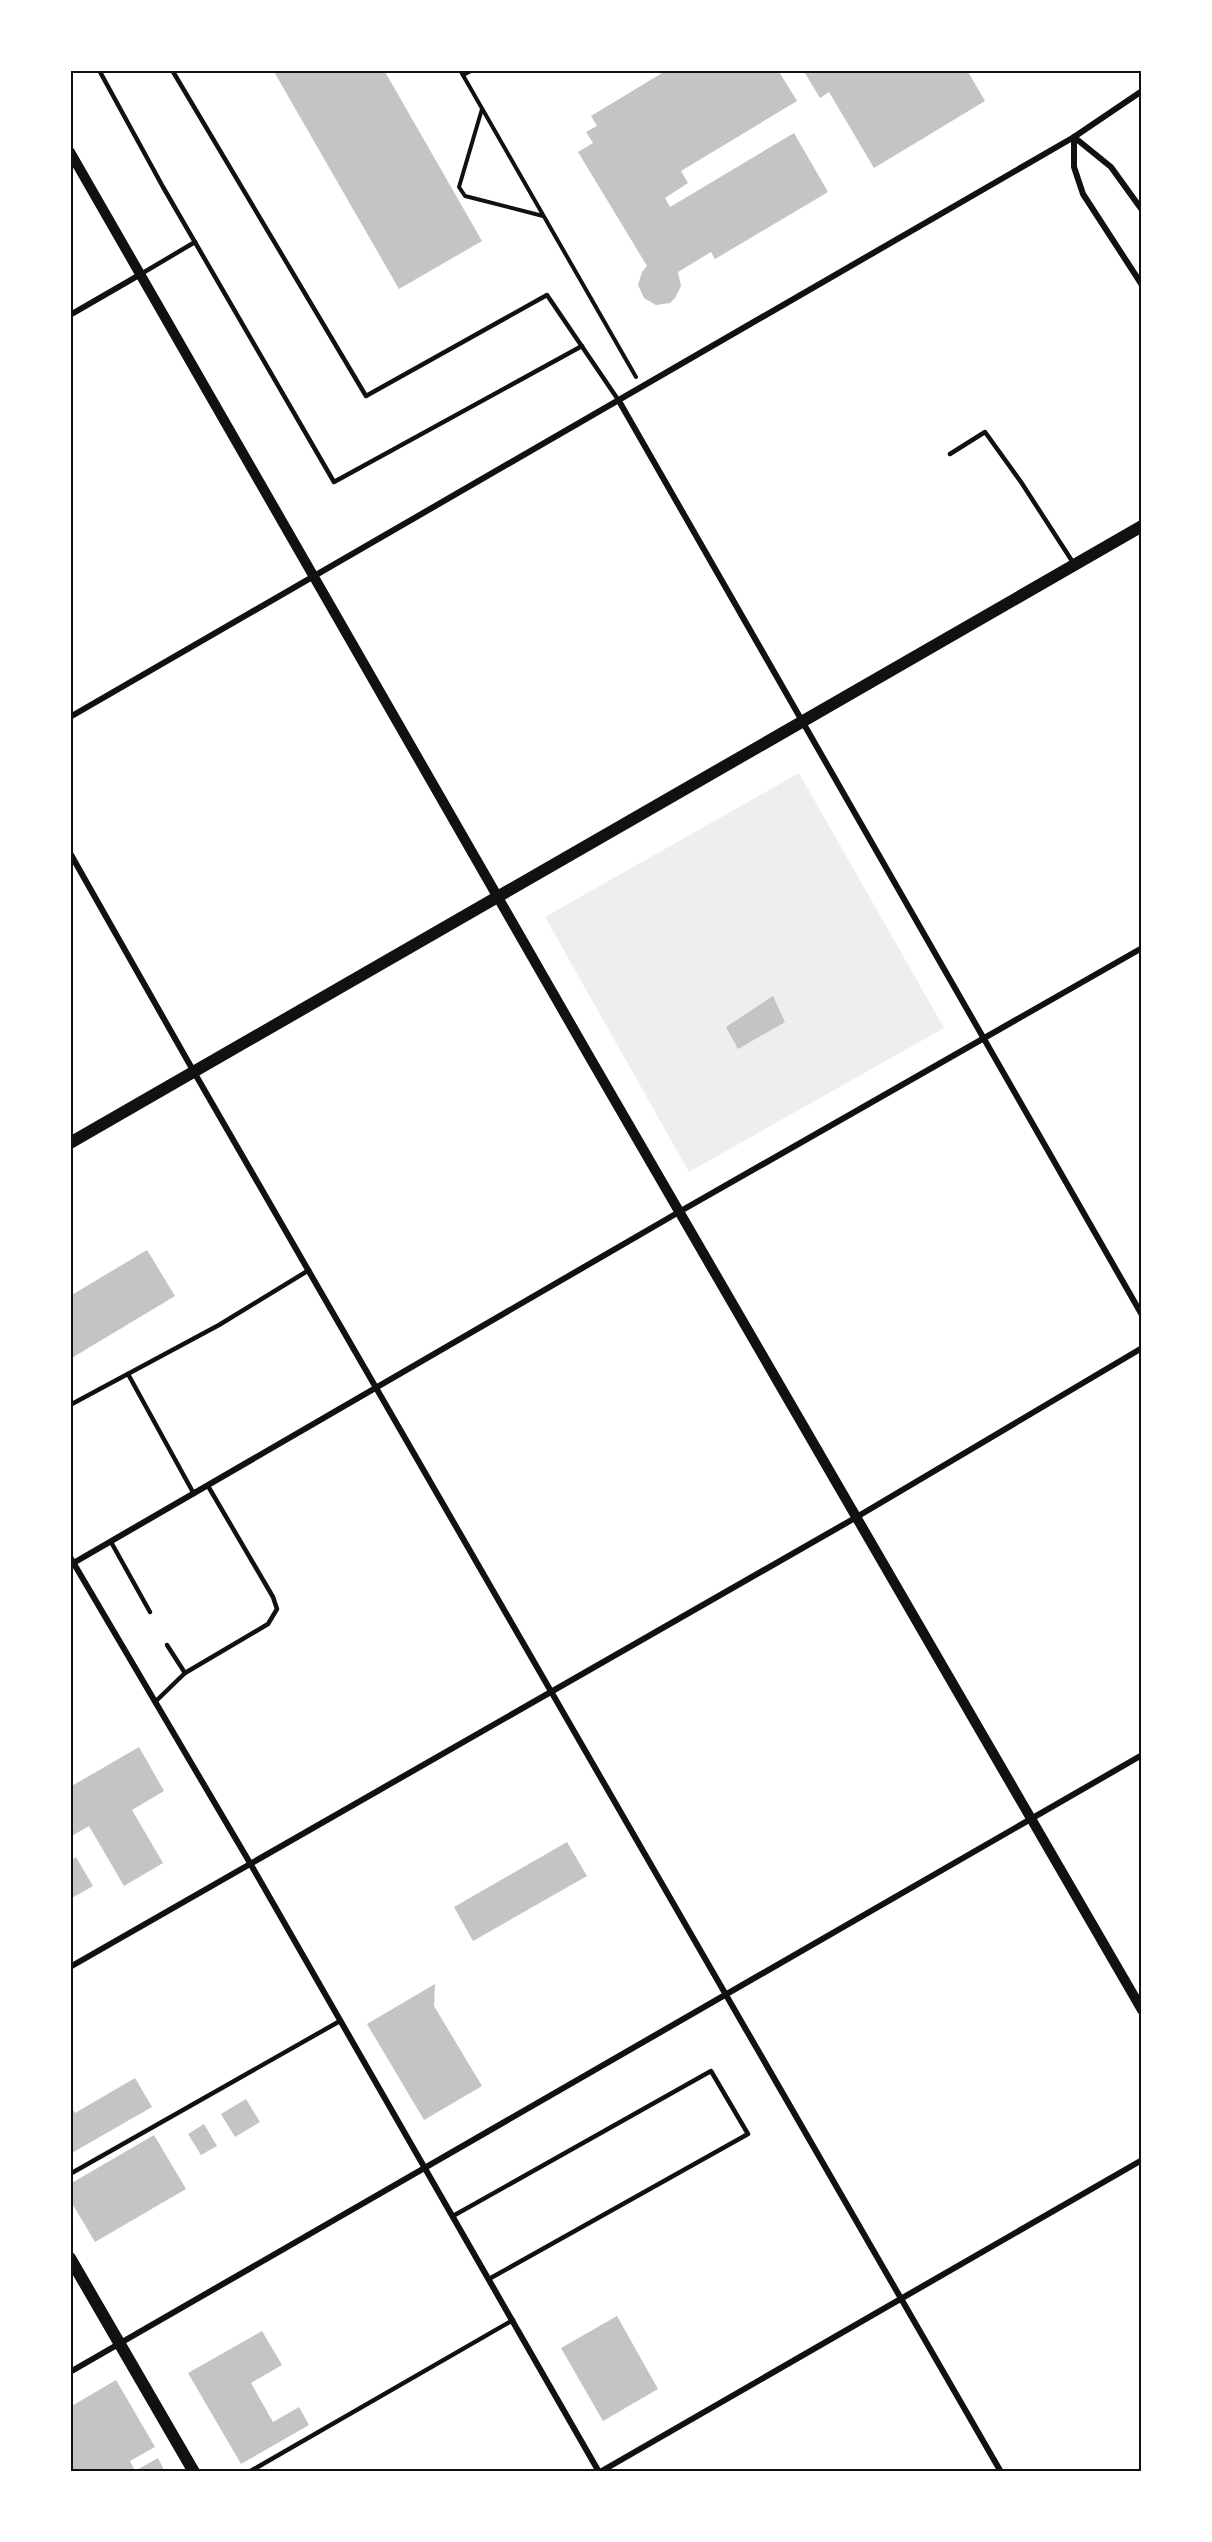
<svg xmlns="http://www.w3.org/2000/svg" width="1212" height="2542" viewBox="0 0 1212 2542" font-family="'PT Sans',sans-serif">
<style>
.green{fill:#eee}
.building{fill:#c4c4c4}
.lines{fill:none;stroke-linecap:round;stroke-linejoin:round}
.path{stroke:#111;stroke-width:4}
.service{stroke:#111;stroke-width:4.5}
.minor{stroke:#111;stroke-width:6}
.tertiary{stroke:#111;stroke-width:10}
.secondary{stroke:#111;stroke-width:12}
.neatline{fill:none;stroke:#111;stroke-width:2}
</style>
<rect width="100%" height="100%" fill="#fff"/>
<polygon class="green" points="799,773 944,1028 689,1172 545,917"/>
<g class="building">
<polygon points="273,70 384,70 482,241 399,289"/>
<polygon points="667,70 778,70 797,101 681,171 688,183 665,198 670,207 794,133 828,192 715,259 711,252 678,272 681,286 675,298 670,303 656,305 644,298 638,285 642,272 647,266 578,152 593,143 586,132 597,126 591,116"/>
<polygon points="803,70 967,70 985,101 874,168 829,92 820,98"/>
<polygon points="773,996 785,1022 738,1049 726,1027"/>
<polygon points="147,1250 175,1296 70,1359 70,1296"/>
<polygon points="139,1747 164,1791 132,1810 163,1863 124,1886 89,1826 70,1837 70,1787"/>
<polygon points="567,1842 587,1876 473,1941 454,1907"/>
<polygon points="76,1857 93,1886 70,1899 70,1861"/>
<polygon points="435,1984 434,2006 482,2086 424,2120 367,2024"/>
<polygon points="135,2078 152,2107 70,2154 70,2105 75,2113"/>
<polygon points="246,2099 260,2122 235,2137 221,2114"/>
<polygon points="204,2124 217,2146 201,2155 188,2134"/>
<polygon points="154,2135 186,2189 95,2242 70,2200 70,2184"/>
<polygon points="617,2316 658,2389 603,2421 561,2348"/>
<polygon points="262,2331 282,2365 251,2383 273,2422 299,2407 309,2425 241,2464 188,2373"/>
<polygon points="116,2380 155,2447 130,2461 135,2471 158,2458 165,2472 70,2472 70,2407"/>
</g>
<g class="lines">
<g class="path">
<polyline points="460,70 636,377"/>
<polyline points="572,70 578,70"/>
<polyline points="463,75 473,70"/>
<polyline points="482,109 459,187 465,196 543,216"/>
</g>
<g class="service">
<polyline points="99,70 163,187 334,482 582,346"/>
<polyline points="172,70 366,396 547,295 619,401"/>
<polyline points="141,274 195,242"/>
<polyline points="950,454 985,432 1021,482 1074,564"/>
<polyline points="128,1374 194,1494"/>
<polyline points="70,1405 219,1325 309,1270"/>
<polyline points="111,1542 150,1612"/>
<polyline points="167,1645 185,1673"/>
<polyline points="155,1702 185,1673 268,1624 277,1609 273,1597 208,1486"/>
<polyline points="70,2174 340,2021"/>
<polyline points="453,2216 711,2071 748,2134 489,2279"/>
<polyline points="249,2472 513,2320"/>
</g>
<g class="minor">
<polyline points="1074,137 1074,167 1083,194 1142,285"/>
<polyline points="1074,137 1111,167 1142,210"/>
<polyline points="70,315 141,274"/>
<polyline points="619,401 1142,1315"/>
<polyline points="70,717 1074,137 1142,91"/>
<polyline points="70,853 194,1072 1001,2472"/>
<polyline points="70,1557 250,1863 599,2472"/>
<polyline points="70,1565 679,1212 1142,948"/>
<polyline points="70,1967 855,1518 1142,1348"/>
<polyline points="70,2372 1142,1755"/>
<polyline points="600,2472 1142,2160"/>
</g>
<polyline class="tertiary" points="70,152 589,1056 1142,2010"/>
<g class="secondary">
<polyline points="70,1143 1142,526"/>
<polyline points="70,2258 194,2472"/>
</g>
</g>
<rect width="1212" height="2542" fill="none" stroke="#ffffff" stroke-width="144"/>
<rect x="72" y="72" width="1068" height="2398" class="neatline"/>
</svg>
